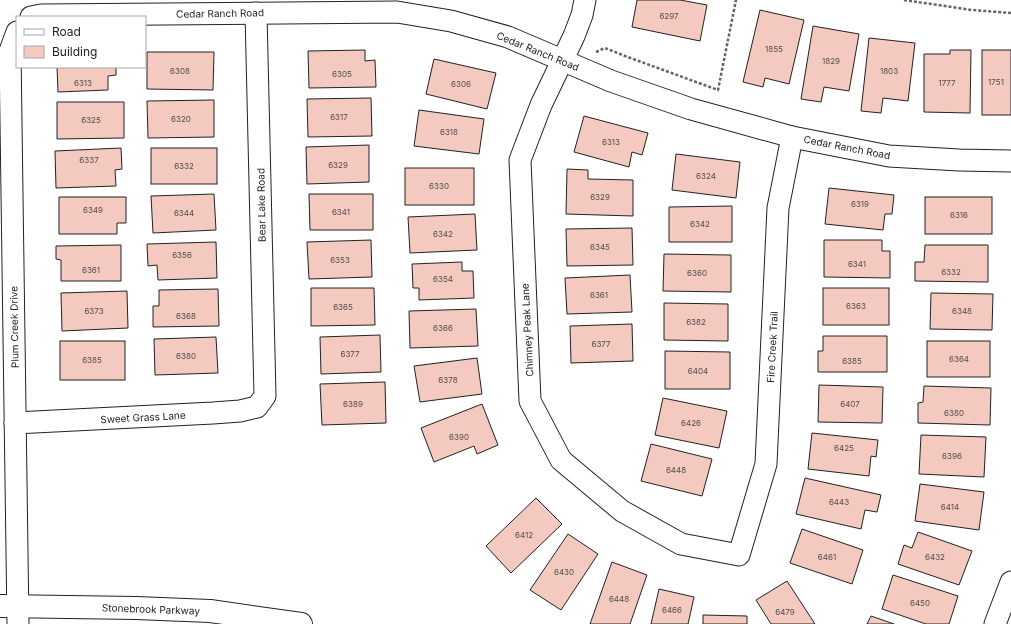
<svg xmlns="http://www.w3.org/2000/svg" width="1011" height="624" viewBox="0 0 1011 624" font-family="Inter,sans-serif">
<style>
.building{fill:#f3c9c0;stroke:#222}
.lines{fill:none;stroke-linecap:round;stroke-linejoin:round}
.minor-casing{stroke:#222;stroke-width:23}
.major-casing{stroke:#222;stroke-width:24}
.path{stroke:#646464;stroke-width:2.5;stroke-dasharray:3 2;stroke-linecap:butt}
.minor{stroke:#fff;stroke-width:21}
.major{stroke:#fff;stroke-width:22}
.labels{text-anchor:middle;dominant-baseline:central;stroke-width:3;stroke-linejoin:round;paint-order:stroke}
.number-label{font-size:8px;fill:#564c4a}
.street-label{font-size:10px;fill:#222;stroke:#fff}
</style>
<rect width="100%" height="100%" fill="#fff"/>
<g class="building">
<polygon points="637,0 680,0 707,5 700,41 632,27"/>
<polygon points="760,10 804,20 789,84 765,78 763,87 743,82"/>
<polygon points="813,26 859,34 849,91 824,87 821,102 801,99"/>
<polygon points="869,38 915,43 908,101 883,98 881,113 861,111"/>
<polygon points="365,50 365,61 375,60 376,87 309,88 308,51"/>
<polygon points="950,50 971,50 970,113 924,112 924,54 950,54"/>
<rect x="982" y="50" width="29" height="65"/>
<polygon points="147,52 214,52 213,90 147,89"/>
<polygon points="434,59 496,73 487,109 426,94"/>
<polygon points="57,67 116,67 116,75 108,76 108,90 58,92"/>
<polygon points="371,98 372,136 308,137 307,99"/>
<polygon points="214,100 214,137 148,138 147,101"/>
<polygon points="57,102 124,102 124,138 57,139"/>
<polygon points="419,110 484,119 479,154 414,146"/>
<polygon points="584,116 648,133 642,155 632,152 629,167 574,152"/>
<polygon points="369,145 369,182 307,184 306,147"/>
<polygon points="121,148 122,169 115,170 116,186 56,188 55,151"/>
<rect x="151" y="148" width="66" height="36"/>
<polygon points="676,154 740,162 736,198 672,190"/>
<rect x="405" y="168" width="69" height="37"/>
<polygon points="567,169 588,170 588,179 633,180 633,216 566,214"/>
<polygon points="829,188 894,195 892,214 885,214 883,230 825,224"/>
<polygon points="214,194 216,230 153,233 151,196"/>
<polygon points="309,194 373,194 373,230 310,230"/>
<polygon points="59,197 126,197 126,223 117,223 117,234 59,234"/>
<rect x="925" y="197" width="67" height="37"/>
<polygon points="732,206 732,242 669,242 669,207"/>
<polygon points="475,214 477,250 410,253 408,217"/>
<polygon points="632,228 633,265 567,266 566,229"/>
<polygon points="371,240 372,277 309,279 307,242"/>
<polygon points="824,240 882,240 882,251 890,251 890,278 824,277"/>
<polygon points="216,242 217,278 158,280 157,265 148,266 147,244"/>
<polygon points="121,245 121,281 61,281 61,260 56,259 56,246"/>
<polygon points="925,245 988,245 988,282 915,281 915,262 924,262"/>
<polygon points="664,254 731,255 731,292 663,291"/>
<polygon points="462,262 462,271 473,271 474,298 419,300 419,288 413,288 412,264"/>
<polygon points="630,275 632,312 567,314 565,278"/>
<polygon points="311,288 374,288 375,325 311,326"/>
<rect x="823" y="288" width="66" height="37"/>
<polygon points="218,289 219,326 153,327 153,306 159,306 159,290"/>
<polygon points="127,291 128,328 62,331 61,293"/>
<polygon points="931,293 993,294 992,330 930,329"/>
<polygon points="664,303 728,304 728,341 664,340"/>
<polygon points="476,309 478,346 410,348 409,311"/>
<polygon points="632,324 633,361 571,363 570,326"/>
<polygon points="380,335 381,372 321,374 320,337"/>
<polygon points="823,336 887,336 887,372 818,372 818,351 823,351"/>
<polygon points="216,337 218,373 155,375 154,339"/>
<rect x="60" y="341" width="65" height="39"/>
<rect x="927" y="341" width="63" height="36"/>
<polygon points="665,351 730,352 730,389 665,389"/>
<polygon points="477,358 482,394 420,402 414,366"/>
<polygon points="385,382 386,423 322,425 320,384"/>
<polygon points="819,385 883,387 882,423 818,422"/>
<polygon points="924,386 991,388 990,425 918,423 918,403 923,402"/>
<polygon points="663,398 727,411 719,448 655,435"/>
<polygon points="482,404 498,445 477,454 474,446 434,462 421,428"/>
<polygon points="812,433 878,440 876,457 871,456 869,476 808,469"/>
<polygon points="921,435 986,437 984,477 919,474"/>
<polygon points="651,444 712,459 702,496 641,481"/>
<polygon points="805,478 881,495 877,512 865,510 861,529 796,514"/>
<polygon points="920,484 984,492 979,530 915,521"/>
<polygon points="536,498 562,524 511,573 486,546"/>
<polygon points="802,529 863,550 852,584 790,563"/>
<polygon points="918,532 972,551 959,585 898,564 904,545 912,548"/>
<polygon points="568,534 598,554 561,610 530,590"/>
<polygon points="612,562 647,575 630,624 590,624"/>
<polygon points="893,575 958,596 949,624 926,624 882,609"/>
<polygon points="787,581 815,624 771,624 756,600"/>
<polygon points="659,589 694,597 688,624 651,624"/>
<polygon points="703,615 747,616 747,624 703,624"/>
<polygon points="871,616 894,624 867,624"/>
</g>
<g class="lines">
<g class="minor-casing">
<g id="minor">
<polyline points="585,0 582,15 574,36 541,105 520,160 530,401 561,460 622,511 681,544 739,555 766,464 778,208 792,137"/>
<polyline points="31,17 41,15 397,12 451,21 508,37 611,81 691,109 792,137 889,156 959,160 1011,161"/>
<polyline points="17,32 10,51 18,624"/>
<polyline points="15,423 213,413 240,411 257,407 265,396 256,13"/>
<polyline points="995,624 1011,582"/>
</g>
</g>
<g class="major-casing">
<polyline id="major" points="0,606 136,608 210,611 301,624"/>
</g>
<g class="path">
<polyline points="904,0 972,10 1011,13"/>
<polyline points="596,52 605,48 625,56 718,90 736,0"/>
</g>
<use href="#minor" class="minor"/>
<use href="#major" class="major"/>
</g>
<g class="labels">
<g class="number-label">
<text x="669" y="16">6297</text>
<text x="774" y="49">1855</text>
<text x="831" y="61">1829</text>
<text x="180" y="71">6308</text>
<text x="889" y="71">1803</text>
<text x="342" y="74">6305</text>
<text x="996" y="82">1751</text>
<text x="83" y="83">6313</text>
<text x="947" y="83">1777</text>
<text x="461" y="84">6306</text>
<text x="339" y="117">6317</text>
<text x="181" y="119">6320</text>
<text x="91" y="120">6325</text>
<text x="449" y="132">6318</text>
<text x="611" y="142">6313</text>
<text x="89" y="160">6337</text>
<text x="338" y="165">6329</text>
<text x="184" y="166">6332</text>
<text x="706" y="176">6324</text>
<text x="439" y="186">6330</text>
<text x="600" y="197">6329</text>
<text x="860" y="204">6319</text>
<text x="93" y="210">6349</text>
<text x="341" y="212">6341</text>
<text x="184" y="213">6344</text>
<text x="959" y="215">6316</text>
<text x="700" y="224">6342</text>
<text x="443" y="234">6342</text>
<text x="600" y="247">6345</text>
<text x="182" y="255">6356</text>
<text x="340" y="260">6353</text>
<text x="857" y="264">6341</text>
<text x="91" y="270">6361</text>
<text x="951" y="272">6332</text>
<text x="697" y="273">6360</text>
<text x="443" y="279">6354</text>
<text x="599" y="295">6361</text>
<text x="856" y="306">6363</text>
<text x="343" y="307">6365</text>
<text x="94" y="311">6373</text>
<text x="962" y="311">6348</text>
<text x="186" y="316">6368</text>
<text x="696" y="322">6382</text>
<text x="443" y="328">6366</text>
<text x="601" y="344">6377</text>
<text x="350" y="354">6377</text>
<text x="186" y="356">6380</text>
<text x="959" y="359">6364</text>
<text x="92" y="360">6385</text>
<text x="852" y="361">6385</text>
<text x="698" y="371">6404</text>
<text x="448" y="380">6378</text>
<text x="353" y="404">6389</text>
<text x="850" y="404">6407</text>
<text x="954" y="413">6380</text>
<text x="691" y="423">6426</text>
<text x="459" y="437">6390</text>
<text x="844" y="448">6425</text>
<text x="952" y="456">6396</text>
<text x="676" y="470">6448</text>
<text x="839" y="502">6443</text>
<text x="950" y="507">6414</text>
<text x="524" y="535">6412</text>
<text x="827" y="557">6461</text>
<text x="935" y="557">6432</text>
<text x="564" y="572">6430</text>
<text x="619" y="599">6448</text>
<text x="920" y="603">6450</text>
<text x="672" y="610">6466</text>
<text x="785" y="612">6479</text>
</g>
<g class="street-label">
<text transform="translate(220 13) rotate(-1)">Cedar Ranch Road</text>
<text transform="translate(538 51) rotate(22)">Cedar Ranch Road</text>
<text transform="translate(847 147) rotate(11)">Cedar Ranch Road</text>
<text transform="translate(261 205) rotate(-91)">Bear Lake Road</text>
<text transform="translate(14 327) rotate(-91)">Plum Creek Drive</text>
<text transform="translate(527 330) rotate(-93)">Chimney Peak Lane</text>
<text transform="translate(772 347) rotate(-87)">Fire Creek Trail</text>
<text transform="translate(143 417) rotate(-3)">Sweet Grass Lane</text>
<text transform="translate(151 609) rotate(2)">Stonebrook Parkway</text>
</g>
</g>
<rect x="16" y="16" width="130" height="52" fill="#ffffff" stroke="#a7a7a7"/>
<rect x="24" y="29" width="20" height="6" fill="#ffffff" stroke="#a7a7a7"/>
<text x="52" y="36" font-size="12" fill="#222222">Road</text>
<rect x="24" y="46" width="20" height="12" fill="#f3c9c0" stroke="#a7a7a7"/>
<text x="52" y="56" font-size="12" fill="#222222">Building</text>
</svg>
